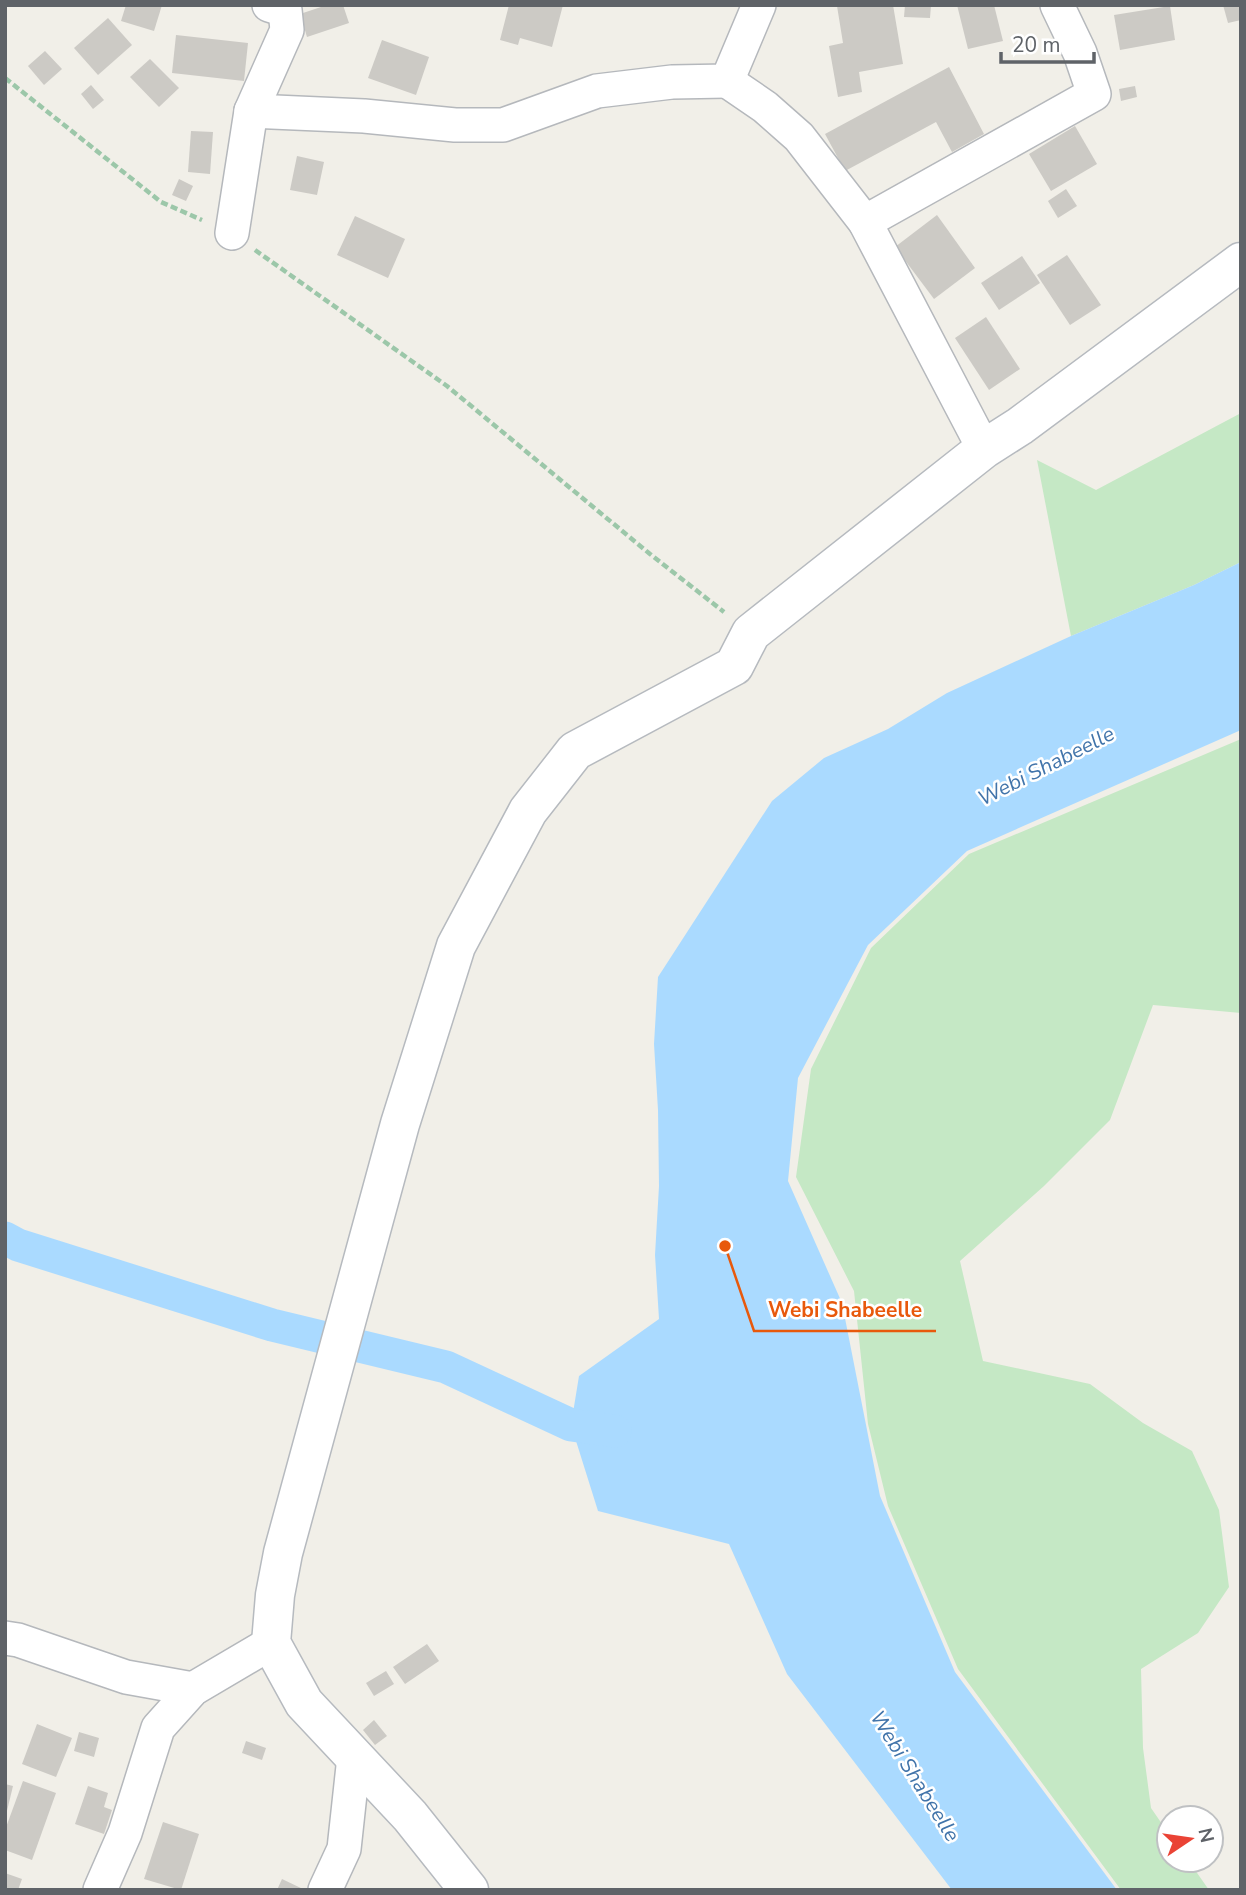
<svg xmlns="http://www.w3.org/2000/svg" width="1246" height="1895" viewBox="0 0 1246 1895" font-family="'Nunito Sans',sans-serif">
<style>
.green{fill:#c5e8c5}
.water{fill:#aadaff}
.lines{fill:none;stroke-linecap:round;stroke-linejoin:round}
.canal{stroke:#aadaff;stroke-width:33}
.building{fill:#cccac5}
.street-casing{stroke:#b5b8bc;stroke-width:36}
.secondary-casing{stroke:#b6babf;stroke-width:41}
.path{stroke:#9cc7a9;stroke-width:4.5;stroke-dasharray:7 3.5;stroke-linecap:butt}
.street{stroke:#fff;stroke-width:33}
.secondary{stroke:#fff;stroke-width:38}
.labels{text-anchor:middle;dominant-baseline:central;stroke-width:5;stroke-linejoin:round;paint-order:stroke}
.water-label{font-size:21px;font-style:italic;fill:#4174aa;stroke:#fff}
.leader{fill:none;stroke:#e8590c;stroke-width:2.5}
.callout-dot{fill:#e8590c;stroke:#fff;stroke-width:2.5}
.callout-label{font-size:21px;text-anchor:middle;font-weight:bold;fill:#e8590c;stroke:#fff;stroke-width:5;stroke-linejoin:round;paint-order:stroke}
</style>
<rect width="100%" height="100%" fill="#f1efe8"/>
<g class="green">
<polygon points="1241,413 1241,562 1194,585 1071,636 1037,460 1096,490"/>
<polygon points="1241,739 1241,1013 1153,1005 1110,1120 1044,1186 960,1261 983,1361 1090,1384 1143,1423 1192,1451 1219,1510 1229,1587 1198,1633 1141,1669 1143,1748 1151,1808 1169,1834 1169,1860 1188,1860 1209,1890 1121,1890 958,1669 888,1506 868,1424 854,1291 796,1177 811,1069 871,948 969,854"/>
</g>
<polygon class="water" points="1241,562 1241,730 967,851 868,945 798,1078 788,1181 842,1303 880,1496 955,1672 1117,1890 952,1890 787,1674 729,1544 598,1511 571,1425 579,1376 659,1319 655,1255 659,1186 658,1110 654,1044 658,977 772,801 824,758 888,729 947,693 1071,636 1194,585"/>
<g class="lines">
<polyline class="canal" points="5,1238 18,1245 272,1325 446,1367 571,1425 615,1431"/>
</g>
<g class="building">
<polygon points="126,5 162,5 154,31 121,21"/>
<polygon points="327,5 343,5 349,23 307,37 300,14"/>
<polygon points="509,5 563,5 552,47 520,38 518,45 500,40"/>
<polygon points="893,5 903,64 859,72 862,92 838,97 829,46 843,43 837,6"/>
<polygon points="905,5 931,5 930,18 904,17"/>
<polygon points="957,5 994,5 1003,41 968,49"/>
<polygon points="1223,5 1241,5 1241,20 1228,23"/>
<polygon points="1170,6 1175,40 1120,50 1114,15"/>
<polygon points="108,18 132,45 98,75 74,48"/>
<polygon points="176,35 248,43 244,81 172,73"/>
<polygon points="382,40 429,57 416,95 368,78"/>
<polygon points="45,51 62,69 44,85 28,66"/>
<polygon points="150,59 179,88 159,107 130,77"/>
<polygon points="949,67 984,134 952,152 936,122 845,171 825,134"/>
<polygon points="91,85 104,100 93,109 81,94"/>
<polygon points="1135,86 1137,97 1121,101 1119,89"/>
<polygon points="1075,126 1097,164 1051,191 1029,154"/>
<polygon points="191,131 213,132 210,174 188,172"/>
<polygon points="297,156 324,162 317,195 290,190"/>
<polygon points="179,179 193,186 186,201 172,195"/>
<polygon points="1066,189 1077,206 1058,218 1048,201"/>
<polygon points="937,215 975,268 934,299 895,247"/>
<polygon points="355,216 405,239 388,278 337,255"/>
<polygon points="1067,255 1101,305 1070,325 1037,275"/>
<polygon points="1022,256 1040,283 999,310 981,283"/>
<polygon points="986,317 1020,369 989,390 955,338"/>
<polygon points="427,1644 439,1661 405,1684 393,1667"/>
<polygon points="386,1671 394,1684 374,1696 366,1683"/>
<polygon points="374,1720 387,1736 375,1745 363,1730"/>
<polygon points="37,1724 72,1738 56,1777 22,1764"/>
<polygon points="79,1732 99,1738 94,1757 74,1751"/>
<polygon points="246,1741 266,1748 262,1760 242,1753"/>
<polygon points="23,1781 56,1793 32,1860 5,1850 5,1830"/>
<polygon points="5,1784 13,1786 6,1815 5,1815"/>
<polygon points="88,1786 108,1793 104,1807 112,1810 104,1834 75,1824"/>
<polygon points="163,1822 199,1834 181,1890 144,1879"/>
<polygon points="5,1873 22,1879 18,1890 5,1890"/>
<polygon points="282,1879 305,1890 277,1890"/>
</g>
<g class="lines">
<g class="street-casing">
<g id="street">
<polyline points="727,81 765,107 799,137 865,222 984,449"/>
<polyline points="251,111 364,116 455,125 503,125 597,91 672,82 727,81 759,5"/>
<polyline points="865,222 1094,94 1080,53 1057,5"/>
<polyline points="232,233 251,111 287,30 285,10 269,5"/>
<polyline points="5,1638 18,1640 126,1677 193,1689"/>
<polyline points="100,1890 125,1833 158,1728 193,1689 271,1643"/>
<polyline points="325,1890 344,1849 354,1757"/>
</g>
</g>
<g class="secondary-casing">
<polyline id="secondary" points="469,1890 410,1816 304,1703 271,1643 275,1595 283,1553 400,1124 456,946 528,811 575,751 734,666 751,633 984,449 1020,426 1241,262"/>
</g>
<g class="path">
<polyline points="5,78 161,202 202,220"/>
<polyline points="255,250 447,386 650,554 724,612"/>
</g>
<use href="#street" class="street"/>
<use href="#secondary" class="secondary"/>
</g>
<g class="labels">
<g class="water-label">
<text transform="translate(1046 766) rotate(-27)">Webi Shabeelle</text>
<text transform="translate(915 1776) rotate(58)">Webi Shabeelle</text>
</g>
</g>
<path class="leader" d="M725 1246L754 1331H936"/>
<circle class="callout-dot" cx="725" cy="1246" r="7"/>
<g class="callout-label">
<text x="845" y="1317">Webi Shabeelle</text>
</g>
<rect width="1246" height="1895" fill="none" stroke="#5f6368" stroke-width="14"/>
<g transform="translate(1190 1839) rotate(77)"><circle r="33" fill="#ffffff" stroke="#bfc1c3" stroke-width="2"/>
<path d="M0-5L12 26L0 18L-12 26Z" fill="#ea4335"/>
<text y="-10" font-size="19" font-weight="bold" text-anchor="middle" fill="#5f6368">N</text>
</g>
<path d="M1001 52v10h93v-10" fill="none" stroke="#5f6368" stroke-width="3.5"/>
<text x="1012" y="52" font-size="21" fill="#5f6368" stroke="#ffffff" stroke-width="5" paint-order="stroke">20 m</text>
</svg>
